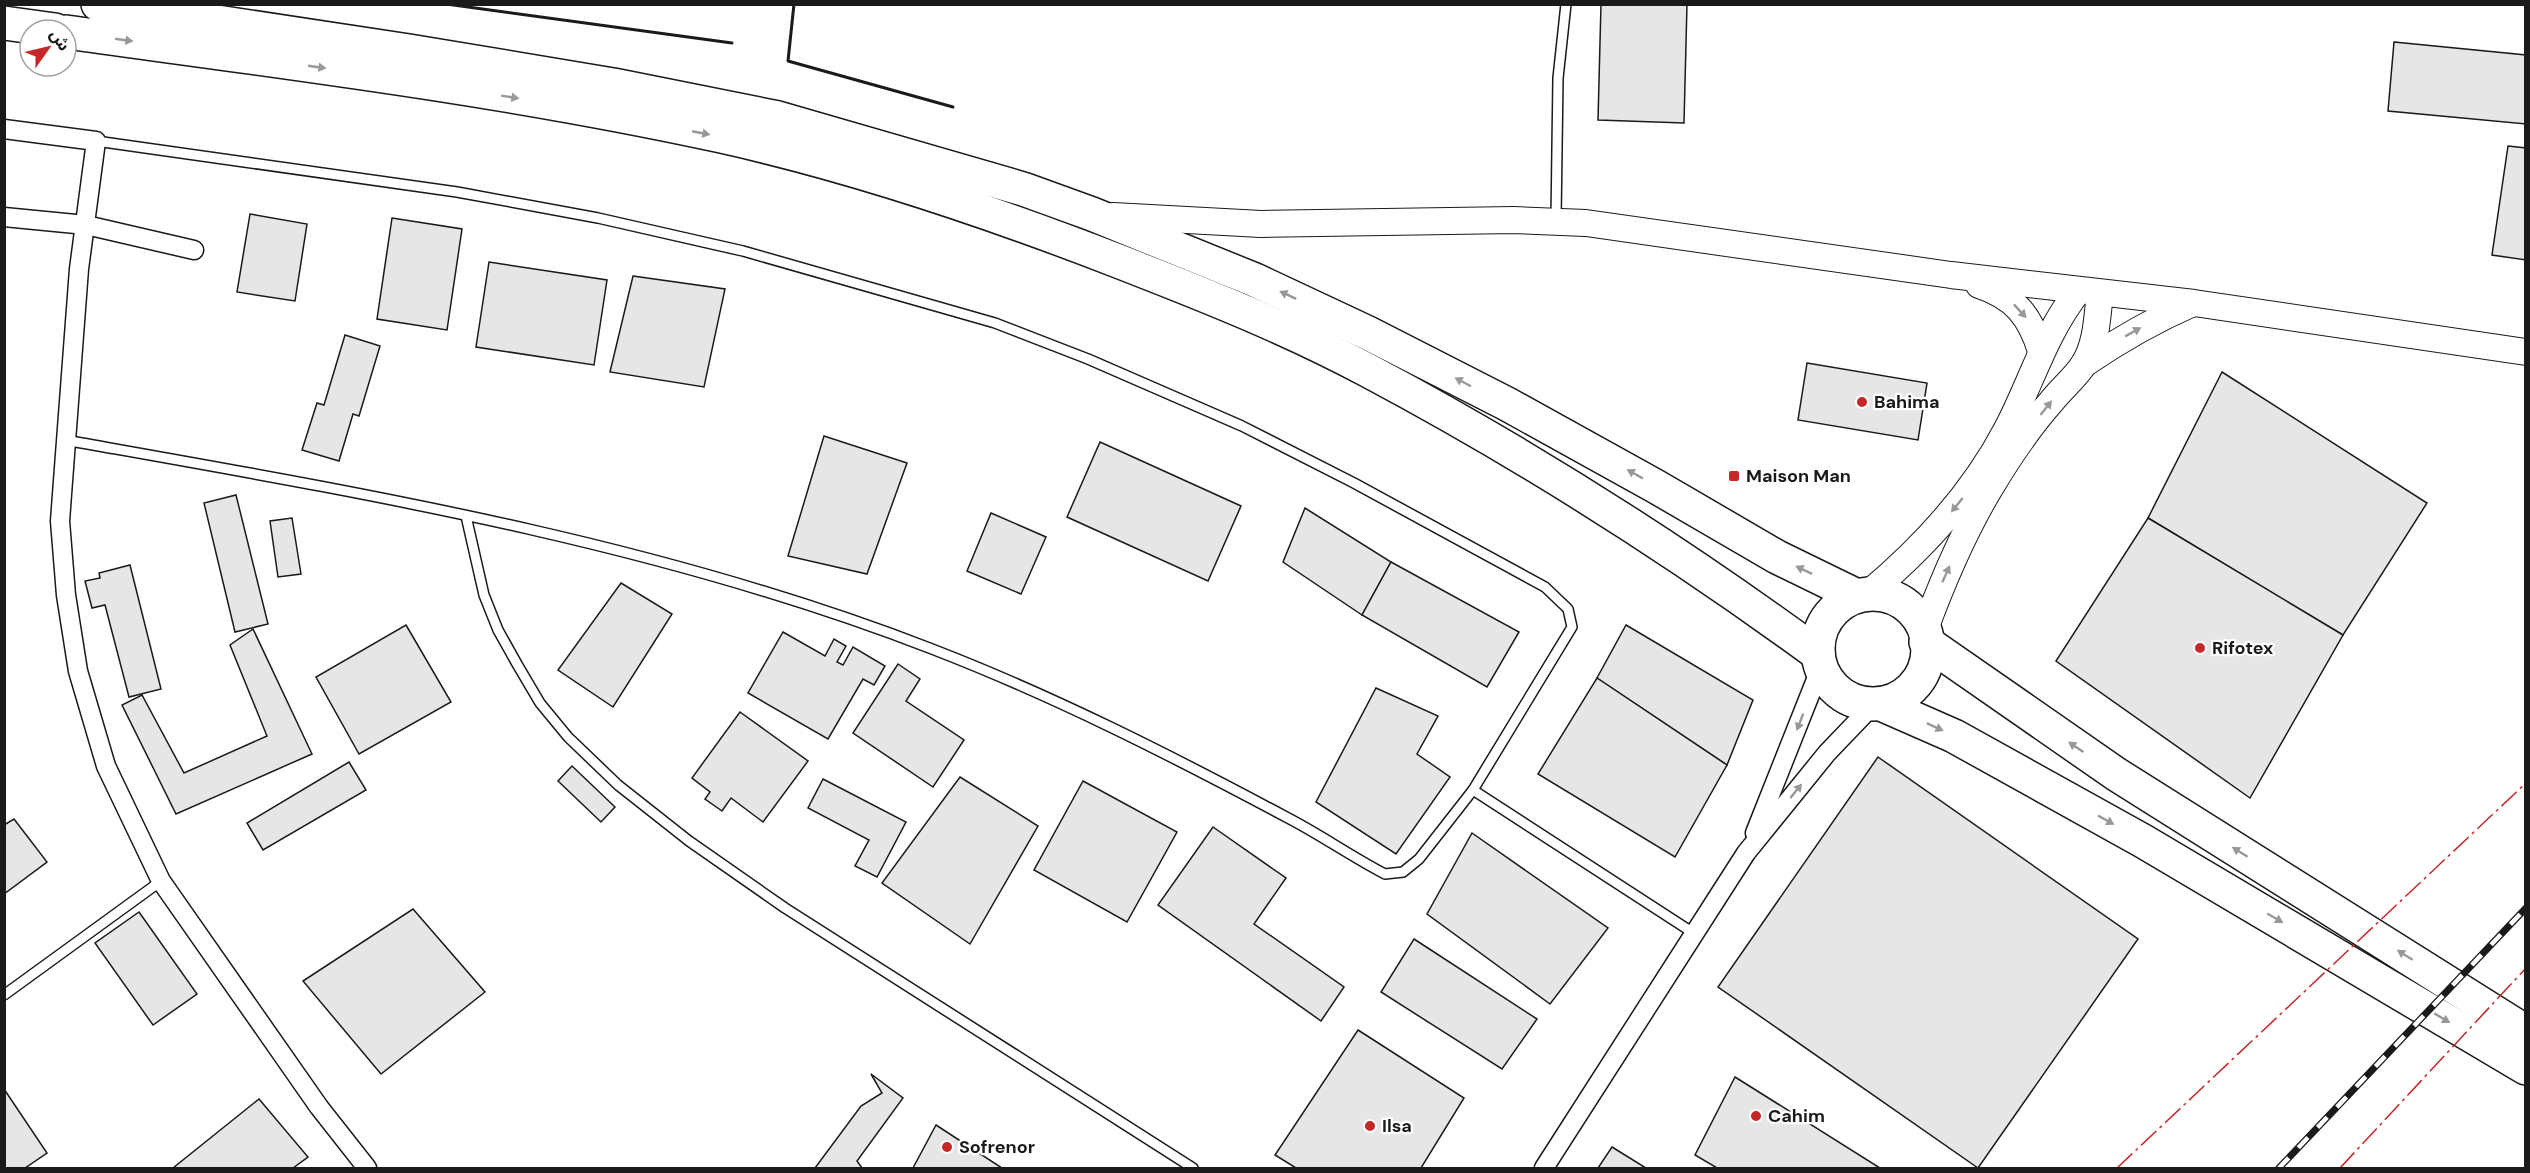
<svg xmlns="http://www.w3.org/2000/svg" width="2530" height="1173" viewBox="0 0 2530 1173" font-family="'DM Sans','Noto Sans Arabic',sans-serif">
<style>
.building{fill:#e6e6e6;stroke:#1a1a1a;stroke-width:1.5}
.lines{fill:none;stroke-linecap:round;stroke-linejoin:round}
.lane-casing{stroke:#1a1a1a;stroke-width:12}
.street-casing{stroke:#1a1a1a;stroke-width:21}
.secondary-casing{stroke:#1a1a1a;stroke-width:28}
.highway-casing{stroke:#1a1a1a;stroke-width:36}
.lane{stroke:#fff;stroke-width:9}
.street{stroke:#fff;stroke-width:18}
.secondary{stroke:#fff;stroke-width:26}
.highway{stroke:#fff;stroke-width:33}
.rail-casing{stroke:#1a1a1a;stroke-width:7}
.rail{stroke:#fff;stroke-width:4.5;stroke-dasharray:14;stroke-linecap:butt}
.wall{stroke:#1a1a1a;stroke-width:3}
.power{stroke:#c62828;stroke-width:1.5;stroke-dasharray:21 4.5 3 4.5;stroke-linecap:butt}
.oneway{fill:#989898}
.poi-dot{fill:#c62828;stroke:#fff;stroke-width:2}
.labels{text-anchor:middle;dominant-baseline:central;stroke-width:4.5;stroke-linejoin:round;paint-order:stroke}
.poi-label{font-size:18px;font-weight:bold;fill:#1a1a1a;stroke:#fff;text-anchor:start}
</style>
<rect width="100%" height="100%" fill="#fff"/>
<g class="building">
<polygon points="1601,4 1687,4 1684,123 1598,120"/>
<polygon points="2394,42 2526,55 2526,124 2388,111"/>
<polygon points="2508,146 2526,148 2526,260 2492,255"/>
<polygon points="250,214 307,224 295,301 237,292"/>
<polygon points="392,218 462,229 447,330 377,319"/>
<polygon points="489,262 607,280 594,365 476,347"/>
<polygon points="633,276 725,289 704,387 610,372"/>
<polygon points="345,335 380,346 359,416 353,414 339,461 302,450 317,403 324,405"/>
<polygon points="1807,363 1927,383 1918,440 1798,420"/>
<polygon points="2222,372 2427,503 2343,635 2148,518"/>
<polygon points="824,436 907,463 867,574 788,556"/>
<polygon points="1100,442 1241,506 1208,581 1067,517"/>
<polygon points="236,495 268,624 235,632 204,503"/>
<polygon points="1305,508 1391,562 1362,615 1283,562"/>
<polygon points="991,513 1046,537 1021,594 967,571"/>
<polygon points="292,518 301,574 278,577 270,521"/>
<polygon points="2148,518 2343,635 2250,798 2056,661"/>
<polygon points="1391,562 1519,632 1487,687 1362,615"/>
<polygon points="130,565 161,689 129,697 105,605 92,608 85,581 100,578 99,573"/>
<polygon points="621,583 672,614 613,707 558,670"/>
<polygon points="406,625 451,702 359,754 316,677"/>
<polygon points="1626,625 1753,700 1727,765 1597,678"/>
<polygon points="253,629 312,754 176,814 122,705 142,695 184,773 267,736 230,645"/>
<polygon points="783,632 825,656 834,639 846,646 837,662 843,665 853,647 885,666 874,685 863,679 828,739 748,693"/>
<polygon points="898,664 920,679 906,701 964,740 933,787 853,733"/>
<polygon points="1597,678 1727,765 1675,857 1538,774"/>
<polygon points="1376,688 1438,716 1417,754 1450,777 1396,854 1316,802"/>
<polygon points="740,712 808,761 763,822 731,798 722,811 705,799 710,792 692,778"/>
<polygon points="1878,757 2138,939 1978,1168 1718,987"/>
<polygon points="349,762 366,790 263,850 247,823"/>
<polygon points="572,766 615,807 601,822 558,781"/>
<polygon points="960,777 1038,826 970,944 882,883"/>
<polygon points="823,779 906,822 877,877 855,866 869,840 808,808"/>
<polygon points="1083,781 1177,832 1127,922 1034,870"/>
<polygon points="14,819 47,862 4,894 4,825"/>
<polygon points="1213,827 1286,878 1254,924 1344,987 1321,1021 1158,905"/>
<polygon points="1472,833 1608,928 1550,1004 1427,914"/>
<polygon points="413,909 485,992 381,1074 303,981"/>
<polygon points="139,912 197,994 153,1025 95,943"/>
<polygon points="1414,939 1537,1019 1502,1069 1381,992"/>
<polygon points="1358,1030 1464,1098 1421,1168 1296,1168 1275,1155"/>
<polygon points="871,1074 903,1098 857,1161 862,1168 815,1168 861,1106 882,1093"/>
<polygon points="1735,1077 1880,1168 1717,1168 1695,1155"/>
<polygon points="4,1089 47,1153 25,1168 4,1168"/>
<polygon points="259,1099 308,1157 293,1168 173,1168"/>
<polygon points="936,1125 1002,1168 913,1168"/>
<polygon points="1612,1147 1646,1168 1598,1168"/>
</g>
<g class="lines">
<g class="lane-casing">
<g id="lane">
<polyline points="1556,219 1558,78 1566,4"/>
<path d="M65 440C357 492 654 541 932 649 1054 696 1172 756 1288 818 1321 835 1352 857 1385 874L1403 872 1419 859 1473 790 1572 627 1568 609 1545 587 1354 483 1242 426 1088 359 995 323 743 251 598 218 457 192 96 141"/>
<polyline points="466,516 484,595 498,630 517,664 540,703 568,737 618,785 689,841 785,908 1193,1168"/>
<polyline points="1473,790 1695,934"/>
<polyline points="4,995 161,881"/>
</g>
</g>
<g class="street-casing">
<g id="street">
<polyline points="4,129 96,141 79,269 60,521 66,595 78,671 106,766 161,881 319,1107 367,1168"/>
<polyline points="4,217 86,225 194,250"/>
<polyline points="1755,833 1821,667"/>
<polyline points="1544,1168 1746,853 1827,753 1874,704"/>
</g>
</g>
<g class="secondary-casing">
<g id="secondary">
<polyline points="1113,216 1261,224 1514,220 1586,223 1951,275 2194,303 2526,352"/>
<path d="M1979 285C2015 297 2030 316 2041 351"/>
<path d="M2084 364C2119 340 2154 320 2193 303"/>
<path d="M1869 593C1925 546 1973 494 2007 429 2032 381 2044 335 2078 291"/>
<path d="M1925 629C1943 580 1963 533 1990 488 2008 458 2028 428 2051 402 2061 389 2075 378 2084 364 2097 343 2097 317 2100 293"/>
</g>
</g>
<g class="highway-casing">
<g id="highway">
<polyline points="98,4 409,51 613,85 778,118 1023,189 1092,214 1255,280 1368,333 1507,404 1655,486 1777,557 1857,596"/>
<polyline points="4,23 55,30"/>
<path d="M66 32C285 62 505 89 721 136 856 166 989 211 1118 261 1203 294 1289 328 1369 371 1525 454 1676 550 1818 654"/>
<circle cx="1873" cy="649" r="55"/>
<polyline points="1926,642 2116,774 2526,1032"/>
<polyline points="1881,704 1954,736 2143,841 2526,1068"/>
</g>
</g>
<use href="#lane" class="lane"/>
<use href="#street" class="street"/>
<use href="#secondary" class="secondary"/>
<use href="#highway" class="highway"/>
<g class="rail-casing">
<polyline id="rail" points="2279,1168 2526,908"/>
</g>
<use href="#rail" class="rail"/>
<g class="wall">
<polyline points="446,4 732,43"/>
<polyline points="794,4 788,61 953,107"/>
</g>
<g class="power">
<polyline points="2117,1168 2526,783"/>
<polyline points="2340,1168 2526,968"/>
</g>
</g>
<defs><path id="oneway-solid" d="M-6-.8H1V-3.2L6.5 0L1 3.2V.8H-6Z" transform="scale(1.5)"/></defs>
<g class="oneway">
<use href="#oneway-solid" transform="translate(124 40) rotate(8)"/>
<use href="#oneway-solid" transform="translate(317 67) rotate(8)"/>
<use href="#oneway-solid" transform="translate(510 97) rotate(9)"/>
<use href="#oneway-solid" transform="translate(701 133) rotate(11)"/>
<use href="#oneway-solid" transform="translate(1288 295) rotate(-155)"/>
<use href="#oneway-solid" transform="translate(2020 311) rotate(47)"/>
<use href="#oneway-solid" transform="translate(2133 332) rotate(-29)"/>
<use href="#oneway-solid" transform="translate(1463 382) rotate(-152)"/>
<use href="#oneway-solid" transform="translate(2046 408) rotate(-52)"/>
<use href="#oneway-solid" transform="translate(1635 474) rotate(-151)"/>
<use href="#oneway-solid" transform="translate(1957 505) rotate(129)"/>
<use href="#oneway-solid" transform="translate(1804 570) rotate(-154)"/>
<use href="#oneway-solid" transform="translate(1946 574) rotate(-66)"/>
<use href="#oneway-solid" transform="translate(1800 722) rotate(111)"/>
<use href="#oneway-solid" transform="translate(1935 727) rotate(25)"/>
<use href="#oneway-solid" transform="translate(2076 747) rotate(-146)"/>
<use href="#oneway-solid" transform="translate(1796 791) rotate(-51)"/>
<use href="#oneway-solid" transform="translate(2106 820) rotate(29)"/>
<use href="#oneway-solid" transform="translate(2240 852) rotate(-148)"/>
<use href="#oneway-solid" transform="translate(2275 918) rotate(30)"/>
<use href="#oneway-solid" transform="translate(2405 955) rotate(-148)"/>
<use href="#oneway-solid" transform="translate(2442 1018) rotate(31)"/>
</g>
<g class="poi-dot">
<circle cx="1862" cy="402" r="6"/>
<rect x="1728" y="470" width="12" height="12" rx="3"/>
<circle cx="2200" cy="648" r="6"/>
<circle cx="1756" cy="1116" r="6"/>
<circle cx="1370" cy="1126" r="6"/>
<circle cx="947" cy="1147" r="6"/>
</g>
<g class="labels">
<g class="poi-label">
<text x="1874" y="402">Bahima</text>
<text x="1746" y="476">Maison Man</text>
<text x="2212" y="648">Rifotex</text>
<text x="1768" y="1116">Cahim</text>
<text x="1382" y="1126">Ilsa</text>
<text x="959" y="1147">Sofrenor</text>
</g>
</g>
<rect width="2530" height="1173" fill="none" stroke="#1a1a1a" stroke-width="12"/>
<g transform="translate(48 48) rotate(56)"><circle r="28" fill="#ffffff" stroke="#a3a3a3" stroke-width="1.5"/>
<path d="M0-4.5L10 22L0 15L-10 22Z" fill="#c62828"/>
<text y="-9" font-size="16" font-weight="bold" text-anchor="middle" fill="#1a1a1a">ش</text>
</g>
</svg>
